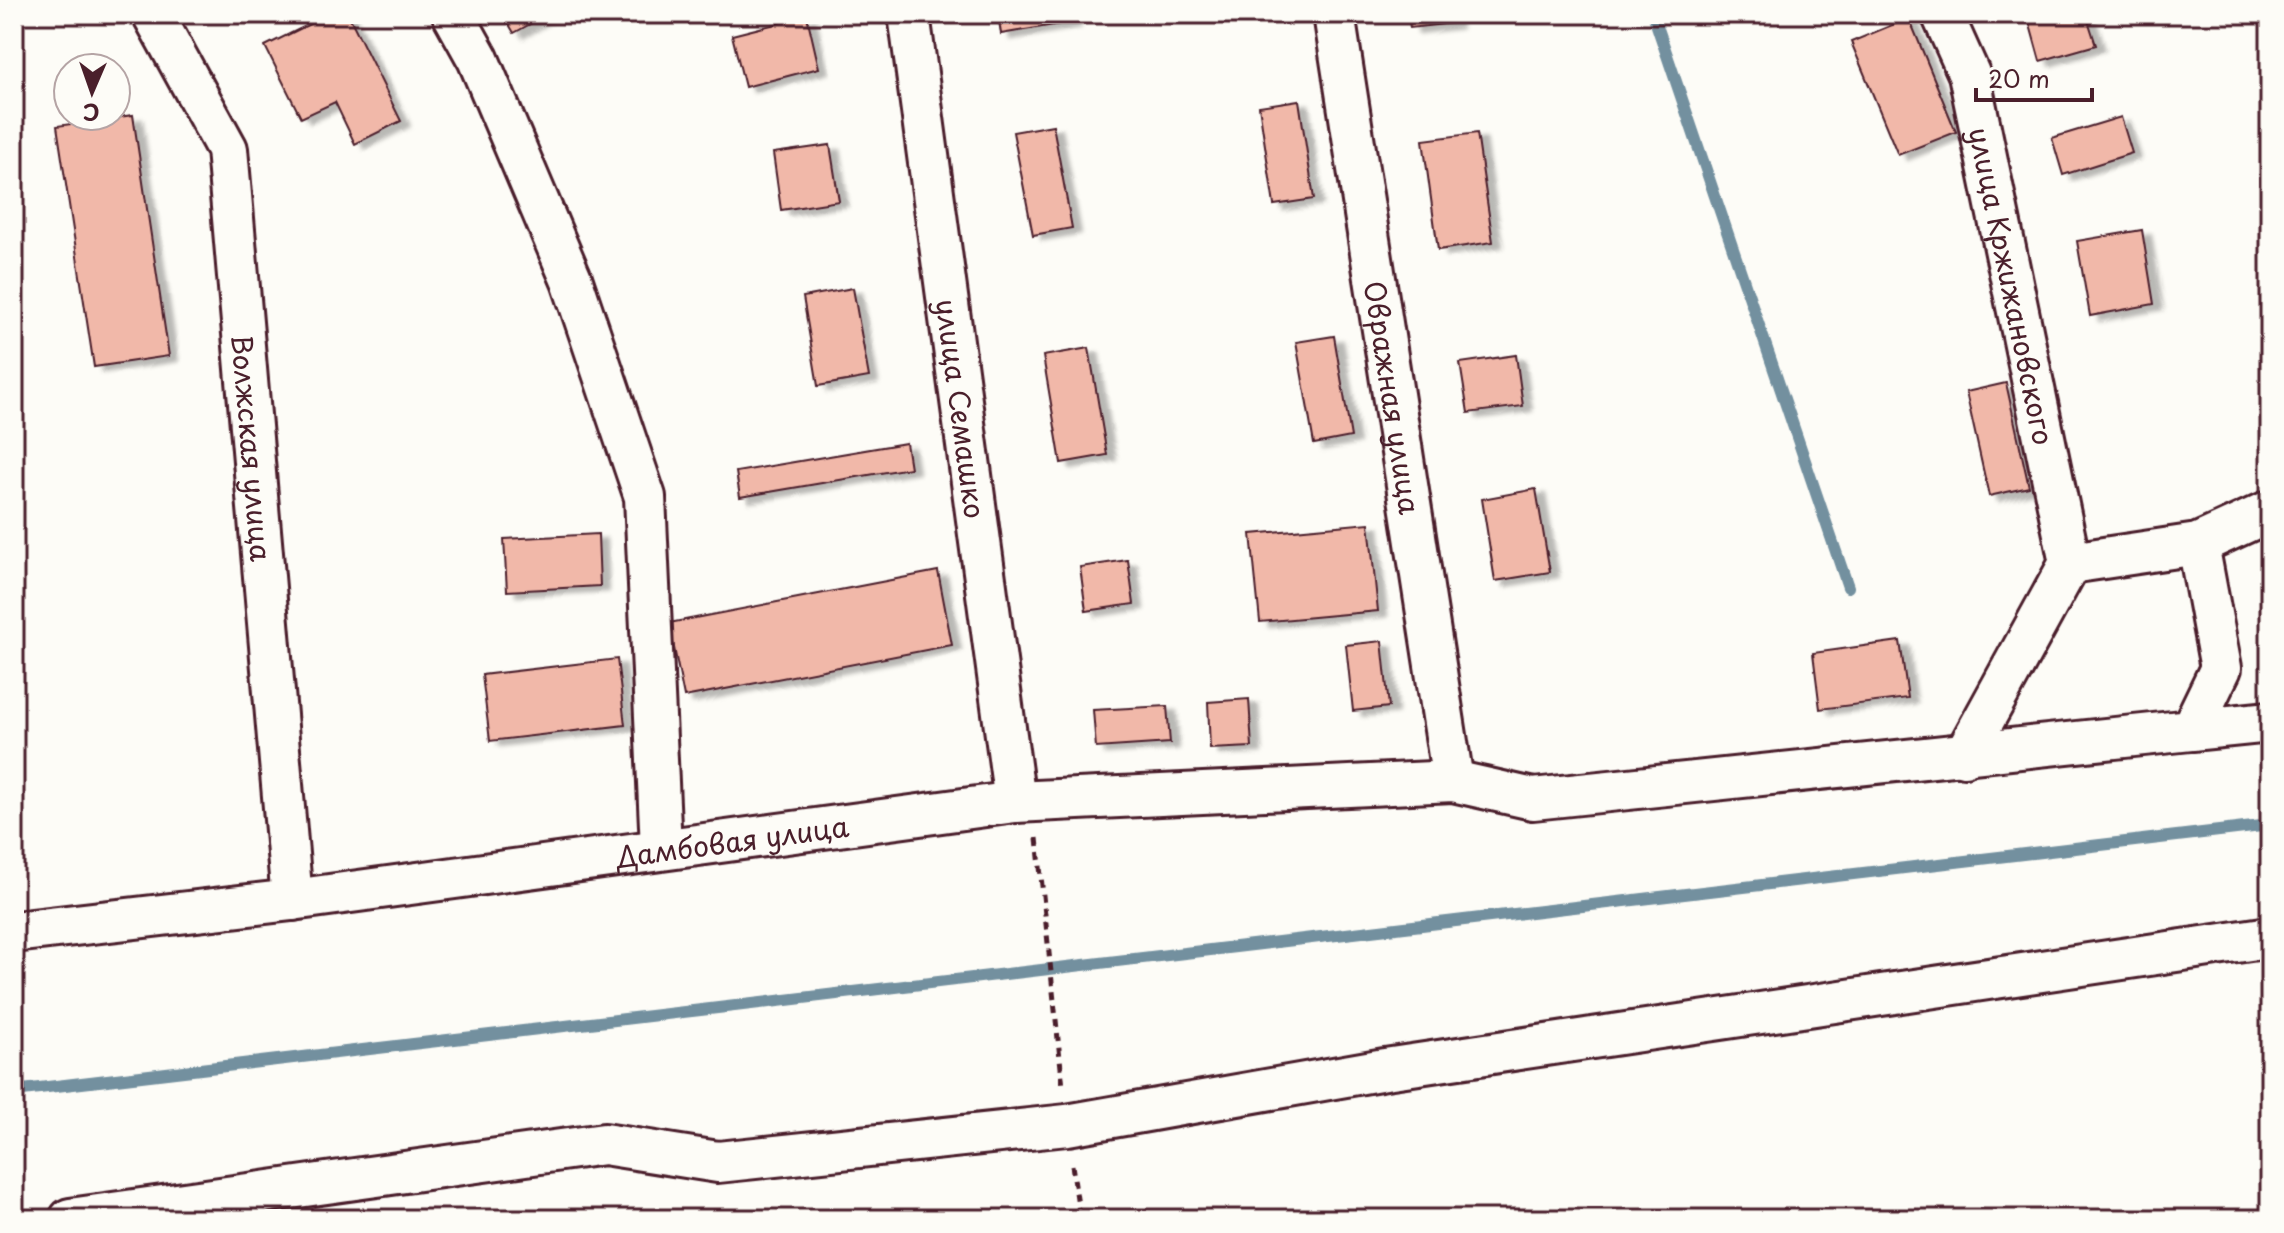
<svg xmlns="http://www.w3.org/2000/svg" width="2284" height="1233" viewBox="0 0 2284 1233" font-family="'Playpen Sans',sans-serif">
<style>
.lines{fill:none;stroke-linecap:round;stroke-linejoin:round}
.stream{stroke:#73909f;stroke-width:12}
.building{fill:#f1b8a9;stroke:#4a1f2b;stroke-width:2;filter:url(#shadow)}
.street-casing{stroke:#4a1f2b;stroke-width:46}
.path{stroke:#4a1f2b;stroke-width:5;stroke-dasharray:8 6;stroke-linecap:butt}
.street{stroke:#fdfcf7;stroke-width:40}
.labels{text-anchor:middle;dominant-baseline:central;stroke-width:6;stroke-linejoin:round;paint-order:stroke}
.street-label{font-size:28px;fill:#4a1f2b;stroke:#fdfcf7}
</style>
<defs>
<filter id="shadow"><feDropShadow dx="9" dy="5" stdDeviation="2" flood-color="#0004"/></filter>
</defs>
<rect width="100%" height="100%" fill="#fdfcf7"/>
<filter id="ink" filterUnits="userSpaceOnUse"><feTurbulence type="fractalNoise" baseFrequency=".0125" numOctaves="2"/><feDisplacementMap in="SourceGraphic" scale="16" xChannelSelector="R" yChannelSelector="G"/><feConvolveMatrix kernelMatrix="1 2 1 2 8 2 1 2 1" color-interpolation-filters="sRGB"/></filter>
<g filter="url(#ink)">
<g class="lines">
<g class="stream">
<polyline points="1653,14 1848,587"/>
<polyline points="14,1091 2270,825"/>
</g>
</g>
<g class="building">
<polygon points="330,14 348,14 401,121 355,144 335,102 301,118 265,46"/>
<polygon points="503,14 548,14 514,33"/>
<polygon points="998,14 1070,14 1072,22 1001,34"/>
<polygon points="1408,14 1452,14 1453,23 1410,28"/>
<polygon points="2027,14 2086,14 2096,45 2040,61"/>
<polygon points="807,16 819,68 745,87 732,35"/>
<polygon points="1909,18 1956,132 1898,155 1851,42"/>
<polygon points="1299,100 1314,199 1274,205 1259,106"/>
<polygon points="133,115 169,356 94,367 57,126"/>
<polygon points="2121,117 2132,153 2063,175 2052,138"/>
<polygon points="1053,125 1072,228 1033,235 1013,132"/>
<polygon points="1477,133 1493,242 1438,250 1423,140"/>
<polygon points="830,145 839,201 781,210 773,153"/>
<polygon points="2142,230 2154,304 2090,316 2077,241"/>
<polygon points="853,288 869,377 818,386 803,297"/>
<polygon points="1334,336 1351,437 1314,444 1296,342"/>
<polygon points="1089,348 1107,455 1061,463 1043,356"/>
<polygon points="1516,355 1523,406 1468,413 1460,363"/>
<polygon points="2006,383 2029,487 1989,496 1966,392"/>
<polygon points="906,443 910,468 740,497 736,472"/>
<polygon points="1536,489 1550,572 1495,581 1482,499"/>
<polygon points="1369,523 1378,611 1260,622 1251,534"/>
<polygon points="598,534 600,586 507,591 504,539"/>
<polygon points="1128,560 1134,604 1086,611 1080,567"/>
<polygon points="938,571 952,645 684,697 669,623"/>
<polygon points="1382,641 1389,707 1353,711 1346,645"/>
<polygon points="1900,641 1908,698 1820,709 1813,653"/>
<polygon points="617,659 625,725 490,741 482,675"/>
<polygon points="1249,699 1252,747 1210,749 1208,702"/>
<polygon points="1167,706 1170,743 1096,748 1093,710"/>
</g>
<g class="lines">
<g class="street-casing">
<g id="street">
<path id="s1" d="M153 14 227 149 292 900"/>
<polyline points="453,14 478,59 572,281 645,497 661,848"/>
<path id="s2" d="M909 14 1015 802"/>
<path id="s3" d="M1334 14 1453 781"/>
<path id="s4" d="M1942 14 1969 74 2070 563"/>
<polyline points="2070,563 2198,544 2270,511"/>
<polyline points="2191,730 2270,722"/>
<polyline points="1964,756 2070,563"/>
<path id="s5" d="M14 932 292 900 1015 802 1453 781 1533 799 2191 730 2221 668 2198 544"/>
<polyline points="70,1219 604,1144 718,1162 1067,1125 1385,1069 2270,937"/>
</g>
</g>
<g class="path">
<polyline points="1037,838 1063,1087"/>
<polyline points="1072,1165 1080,1219"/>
</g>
<use href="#street" class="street"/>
</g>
</g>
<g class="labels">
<g class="street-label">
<text stroke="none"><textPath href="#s4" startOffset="282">улица Кржижановского</textPath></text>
<text stroke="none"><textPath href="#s3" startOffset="388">Овражная улица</textPath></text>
<text stroke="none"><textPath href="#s2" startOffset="398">улица Семашко</textPath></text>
<text stroke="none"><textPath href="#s1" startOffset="454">Волжская улица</textPath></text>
<text stroke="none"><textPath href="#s5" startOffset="724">Дамбовая улица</textPath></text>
</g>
</g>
<rect width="2284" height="1233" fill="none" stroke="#fdfcf7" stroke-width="48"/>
<rect x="24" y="24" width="2236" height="1185" fill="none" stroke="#4a1f2b" stroke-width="3" filter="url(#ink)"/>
<g transform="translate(92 92) rotate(182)"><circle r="38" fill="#fdfcf7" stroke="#b5a4a5" stroke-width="2"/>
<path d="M0-6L14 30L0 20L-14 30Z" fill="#4a1f2b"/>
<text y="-12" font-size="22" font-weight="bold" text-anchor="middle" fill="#4a1f2b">С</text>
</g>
<path d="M1976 88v12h116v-12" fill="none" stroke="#4a1f2b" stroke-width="4"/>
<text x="1988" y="88" font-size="24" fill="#4a1f2b" stroke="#fdfcf7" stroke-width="6" paint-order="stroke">20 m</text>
</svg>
